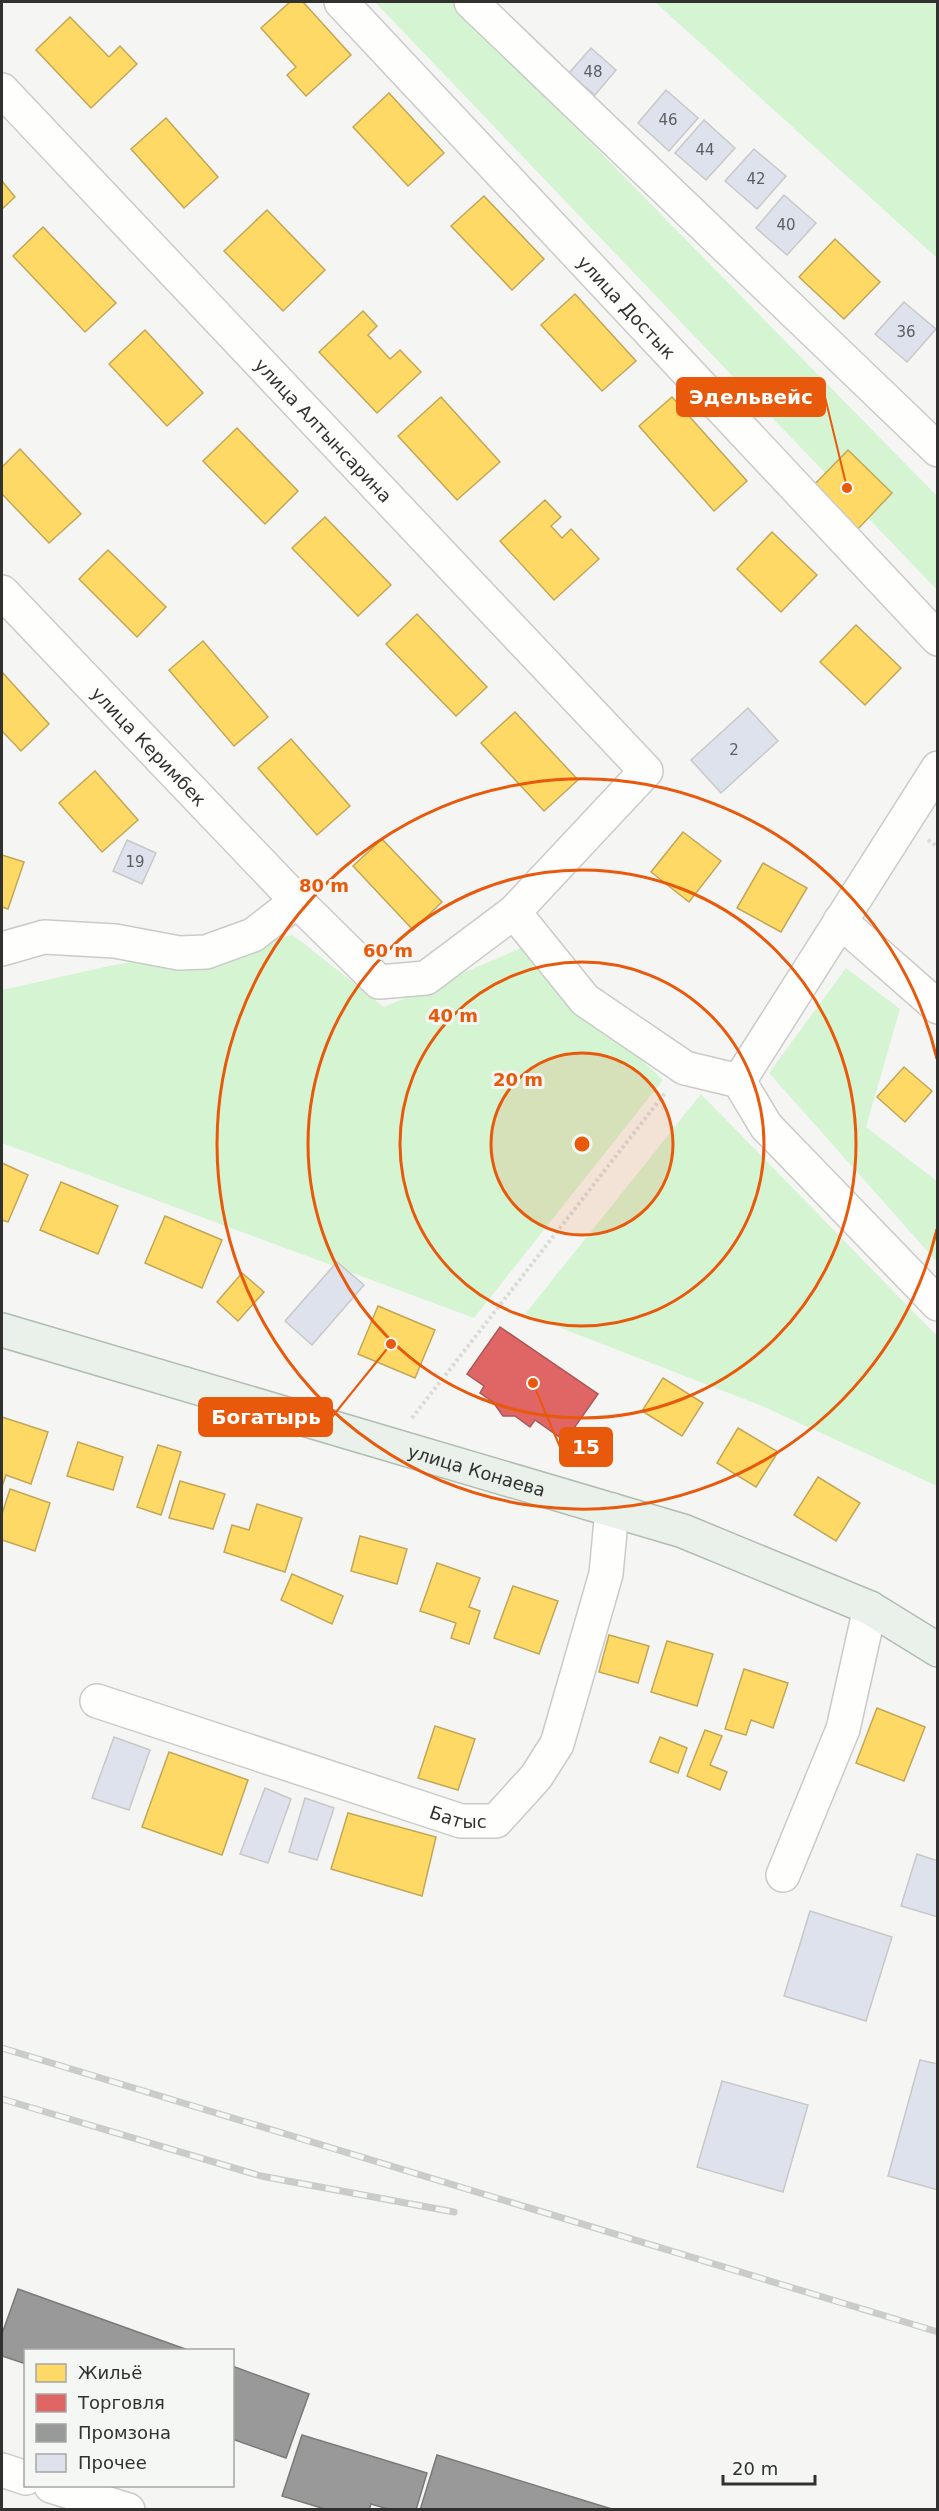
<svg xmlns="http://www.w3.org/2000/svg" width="939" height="2511" viewBox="0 0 939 2511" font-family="'DejaVu Sans',sans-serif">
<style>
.green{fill:#d5f4d2}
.homes{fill:#ffd966;stroke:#c1a756;stroke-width:1.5}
.shops{fill:#e06666;stroke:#ac5656;stroke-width:1.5}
.industry{fill:#999;stroke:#7a7a7a;stroke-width:1.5}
.building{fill:#dee2ec;stroke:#c8c8c8;stroke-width:1.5}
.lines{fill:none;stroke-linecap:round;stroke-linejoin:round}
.minor-casing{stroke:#cacbc9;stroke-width:36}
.major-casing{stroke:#b1bdb0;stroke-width:36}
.path{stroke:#dadad9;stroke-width:4;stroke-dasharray:3 3;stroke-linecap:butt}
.minor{stroke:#fefefd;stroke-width:33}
.major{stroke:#eaf1ea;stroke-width:33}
.rail-casing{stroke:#caccca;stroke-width:7}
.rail{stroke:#f4f7f3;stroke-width:4.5;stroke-dasharray:14;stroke-linecap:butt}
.ring{fill:none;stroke:#e8590c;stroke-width:3}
.labels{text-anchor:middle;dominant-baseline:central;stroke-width:6;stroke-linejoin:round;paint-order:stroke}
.number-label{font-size:15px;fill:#5c5e5f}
.street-label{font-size:18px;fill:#313230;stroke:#f4f7f3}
.centre{fill:#e8590c;stroke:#f4f7f3;stroke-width:3}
.ring-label{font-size:18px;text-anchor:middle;font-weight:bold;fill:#e8590c;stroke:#f4f7f3;stroke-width:6;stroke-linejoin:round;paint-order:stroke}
.leader{fill:none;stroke:#e8590c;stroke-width:2}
.callout-dot{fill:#e8590c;stroke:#f4f7f3;stroke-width:2}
.callout{fill:#e8590c;stroke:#e8590c;stroke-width:2}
.callout-label{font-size:20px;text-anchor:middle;font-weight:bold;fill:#fff}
</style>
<rect width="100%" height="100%" fill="#f5f6f4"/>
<g class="green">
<polygon points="375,2 453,2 937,496 937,590"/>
<polygon points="655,2 937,2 937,258"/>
<polygon points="293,935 384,1007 521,948 663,1080 474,1318 2,1143 2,990 109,966"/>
<polygon points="846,968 900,1009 866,1127 937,1181 937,1262 769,1073"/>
<polygon points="701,1094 937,1336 937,1486 762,1406 525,1314"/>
</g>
<g class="homes">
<polygon points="290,2 303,2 351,55 306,96 287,75 296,67 261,28"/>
<polygon points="70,17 109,57 120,46 137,64 91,108 36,50"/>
<polygon points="389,93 444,153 408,186 353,127"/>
<polygon points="166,118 218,177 184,208 131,149"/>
<polygon points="2,181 15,197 2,209"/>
<polygon points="484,196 544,259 512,290 451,226"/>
<polygon points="267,210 325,270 283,311 224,251"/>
<polygon points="43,227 116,303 85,332 13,256"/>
<polygon points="835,239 880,282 844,319 799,277"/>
<polygon points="575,294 636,361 602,391 541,325"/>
<polygon points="363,311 377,326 368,335 390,359 400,350 421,372 377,413 319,352"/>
<polygon points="145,330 203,393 167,426 109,364"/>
<polygon points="441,397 500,462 457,500 398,436"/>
<polygon points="672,397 747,481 714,511 639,426"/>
<polygon points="237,428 298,491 265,524 203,461"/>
<polygon points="20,449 81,514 49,543 2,494 2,467"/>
<polygon points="848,450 892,493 857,530 812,487"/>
<polygon points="545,500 561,517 551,526 562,538 571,529 599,559 554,600 500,541"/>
<polygon points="325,517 391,585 358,616 292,548"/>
<polygon points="772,532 817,575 781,612 737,569"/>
<polygon points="108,550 166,607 137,637 79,579"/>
<polygon points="417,614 487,687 456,716 386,644"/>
<polygon points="856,625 901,668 865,705 820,662"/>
<polygon points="203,641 268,717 234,746 169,670"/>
<polygon points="2,672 49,724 21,751 2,731"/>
<polygon points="515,712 578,780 544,811 481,743"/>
<polygon points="291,739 350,806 317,835 258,768"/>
<polygon points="95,771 138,820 102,852 59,803"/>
<polygon points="683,832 721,861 689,902 651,872"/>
<polygon points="382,839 442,902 413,930 353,866"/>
<polygon points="2,855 24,862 8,909 2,907"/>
<polygon points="763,863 807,888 781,932 737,908"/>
<polygon points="904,1067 932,1091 905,1122 877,1097"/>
<polygon points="2,1163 28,1175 8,1222 2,1220"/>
<polygon points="61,1182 118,1206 98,1254 40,1230"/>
<polygon points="165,1216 222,1240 202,1288 145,1263"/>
<polygon points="242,1273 264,1292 238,1321 217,1302"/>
<polygon points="378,1306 435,1330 415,1378 358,1354"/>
<polygon points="663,1378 703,1403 682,1436 642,1411"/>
<polygon points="2,1417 48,1432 31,1484 6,1475 2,1487"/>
<polygon points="738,1428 778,1452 756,1487 717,1463"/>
<polygon points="78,1442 123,1457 113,1490 67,1476"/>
<polygon points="158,1445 181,1452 161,1515 137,1507"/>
<polygon points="818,1477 860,1503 836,1541 794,1515"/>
<polygon points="180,1481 225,1494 213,1529 169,1518"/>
<polygon points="10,1489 50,1503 35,1551 2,1540 2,1514"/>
<polygon points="257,1504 302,1518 285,1572 224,1552 232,1525 249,1530"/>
<polygon points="360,1536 407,1549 397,1584 351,1571"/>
<polygon points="437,1563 480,1578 469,1607 480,1611 469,1644 451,1638 456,1623 420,1611"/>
<polygon points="292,1574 343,1596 332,1624 281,1600"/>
<polygon points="513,1586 558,1601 539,1654 494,1638"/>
<polygon points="609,1635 649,1646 638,1683 599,1672"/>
<polygon points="667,1641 713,1654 697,1706 651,1692"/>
<polygon points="744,1669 788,1683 773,1728 751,1720 746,1735 725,1729"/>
<polygon points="877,1708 925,1727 904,1781 856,1763"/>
<polygon points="435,1726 475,1739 458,1790 418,1778"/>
<polygon points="705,1730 722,1736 710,1765 727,1772 720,1790 687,1776"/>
<polygon points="660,1737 687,1748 678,1773 650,1762"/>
<polygon points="169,1752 248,1780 222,1855 142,1827"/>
<polygon points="348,1813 436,1837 422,1896 331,1869"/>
</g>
<polygon class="shops" points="500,1327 598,1394 565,1441 535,1420 530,1427 515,1416 503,1416 493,1402 480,1393 484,1386 467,1374"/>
<g class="industry">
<polygon points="18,2289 188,2350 26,2350 26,2364 2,2356 2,2334"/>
<polygon points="232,2366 309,2394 286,2458 232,2439"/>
<polygon points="302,2435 427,2473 416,2510 391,2510 371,2504 369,2510 328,2510 282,2496"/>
<polygon points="437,2455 615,2510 420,2510"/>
</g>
<g class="building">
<polygon points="591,48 616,70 595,95 569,73"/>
<polygon points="666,90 698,118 669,151 638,123"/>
<polygon points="704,120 735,148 706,180 675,153"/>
<polygon points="754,149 786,176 757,209 725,181"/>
<polygon points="784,195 816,223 787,255 756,228"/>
<polygon points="904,302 936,329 907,362 875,334"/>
<polygon points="748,708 778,741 721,793 691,760"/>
<polygon points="127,840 156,853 142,884 113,871"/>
<polygon points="337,1262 364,1285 312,1345 285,1321"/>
<polygon points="114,1737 150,1750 129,1810 92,1798"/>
<polygon points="265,1788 291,1799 268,1863 240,1854"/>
<polygon points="305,1798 334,1808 317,1860 289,1852"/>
<polygon points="917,1854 938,1861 938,1917 901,1906"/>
<polygon points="810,1911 892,1937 866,2021 784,1996"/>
<polygon points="920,2060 938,2064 938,2190 888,2176"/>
<polygon points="722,2081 808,2105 783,2192 697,2167"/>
</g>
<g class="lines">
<g class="minor-casing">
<g id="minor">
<path id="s1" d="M341 2 938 639"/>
<polyline points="471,2 938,450"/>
<path id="s2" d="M2 90 646 771 514 912 585 1000 685 1068 739 1081 766 1126 938 1304"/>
<path id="s3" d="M2 592 297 901 379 982 426 978 514 912"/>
<polyline points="840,921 938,1007"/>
<polyline points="2,949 44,937 115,941 179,953 206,952 253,935 297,901"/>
<polyline points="739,1081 938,768"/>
<path id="s4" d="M97 1701 461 1821H496L536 1777 557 1744 606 1574 612 1510"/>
<polyline points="783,1875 843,1729 870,1608"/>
<polyline points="2,2470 26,2478"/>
<polyline points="51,2486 128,2510"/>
</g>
</g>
<g class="major-casing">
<g id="major">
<path id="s5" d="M2 1330 683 1531 870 1608 938 1650"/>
</g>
</g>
<g class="path">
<polyline points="928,840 938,847"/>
<polyline points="412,1418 665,1093"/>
</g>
<use href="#minor" class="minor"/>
<use href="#major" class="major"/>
<g class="rail-casing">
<g id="rail">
<polyline points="2,2048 938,2332"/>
<polyline points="2,2099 261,2176 454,2212"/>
</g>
</g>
<use href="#rail" class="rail"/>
</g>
<circle cx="582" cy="1144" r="91" fill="#e8590c" fill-opacity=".12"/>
<g class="ring">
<circle cx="582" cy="1144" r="91"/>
<circle cx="582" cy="1144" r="182"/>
<circle cx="582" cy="1144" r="274"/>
<path d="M937 1229A365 365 0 1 1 937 1059"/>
</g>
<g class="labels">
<g class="number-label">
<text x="593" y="72">48</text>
<text x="668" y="120">46</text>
<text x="705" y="150">44</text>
<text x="756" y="179">42</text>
<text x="786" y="225">40</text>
<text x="906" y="332">36</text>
<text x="734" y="750">2</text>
<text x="135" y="862">19</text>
</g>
<g class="street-label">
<text stroke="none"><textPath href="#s1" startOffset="418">улица Достык</textPath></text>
<text stroke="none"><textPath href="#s2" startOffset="468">улица Алтынсарина</textPath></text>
<text stroke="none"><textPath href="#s3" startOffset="213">улица Керимбек</textPath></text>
<text stroke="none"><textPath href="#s5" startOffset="495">улица Конаева</textPath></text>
<text stroke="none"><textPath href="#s4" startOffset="380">Батыс</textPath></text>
</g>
</g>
<circle cx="582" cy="1144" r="9" class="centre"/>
<g class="ring-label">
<text x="324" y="892">80 m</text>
<text x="388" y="957">60 m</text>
<text x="453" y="1022">40 m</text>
<text x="518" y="1086">20 m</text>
</g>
<path class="leader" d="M847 488L825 397M391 1344L332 1417M533 1383L560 1447"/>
<g class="callout-dot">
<circle cx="847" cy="488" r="6"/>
<circle cx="391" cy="1344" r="6"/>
<circle cx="533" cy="1383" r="6"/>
</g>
<g class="callout">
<rect x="677" y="378" width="148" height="38" rx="6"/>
<rect x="199" y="1398" width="133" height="38" rx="6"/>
<rect x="560" y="1428" width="52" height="38" rx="6"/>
</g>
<g class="callout-label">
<text x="751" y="404">Эдельвейс</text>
<text x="266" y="1424">Богатырь</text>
<text x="586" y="1454">15</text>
</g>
<rect width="939" height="2511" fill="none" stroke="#313230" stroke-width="6"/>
<rect x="24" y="2349" width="210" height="138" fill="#f4f7f3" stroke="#a6a8a5" stroke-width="1.5"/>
<rect x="36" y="2364" width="30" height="18" fill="#ffd966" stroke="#a6a8a5" stroke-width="1.5"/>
<text x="78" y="2379" font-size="18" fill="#313230">Жильё</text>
<rect x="36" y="2394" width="30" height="18" fill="#e06666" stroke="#a6a8a5" stroke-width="1.5"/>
<text x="78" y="2409" font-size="18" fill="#313230">Торговля</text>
<rect x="36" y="2424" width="30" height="18" fill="#999999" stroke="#a6a8a5" stroke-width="1.5"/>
<text x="78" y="2439" font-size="18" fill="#313230">Промзона</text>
<rect x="36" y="2454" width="30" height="18" fill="#dee2ec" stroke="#a6a8a5" stroke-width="1.5"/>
<text x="78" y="2469" font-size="18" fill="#313230">Прочее</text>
<path d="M723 2475v9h92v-9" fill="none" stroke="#313230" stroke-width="3"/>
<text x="732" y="2475" font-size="18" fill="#313230" stroke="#f4f7f3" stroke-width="4.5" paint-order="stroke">20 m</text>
</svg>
